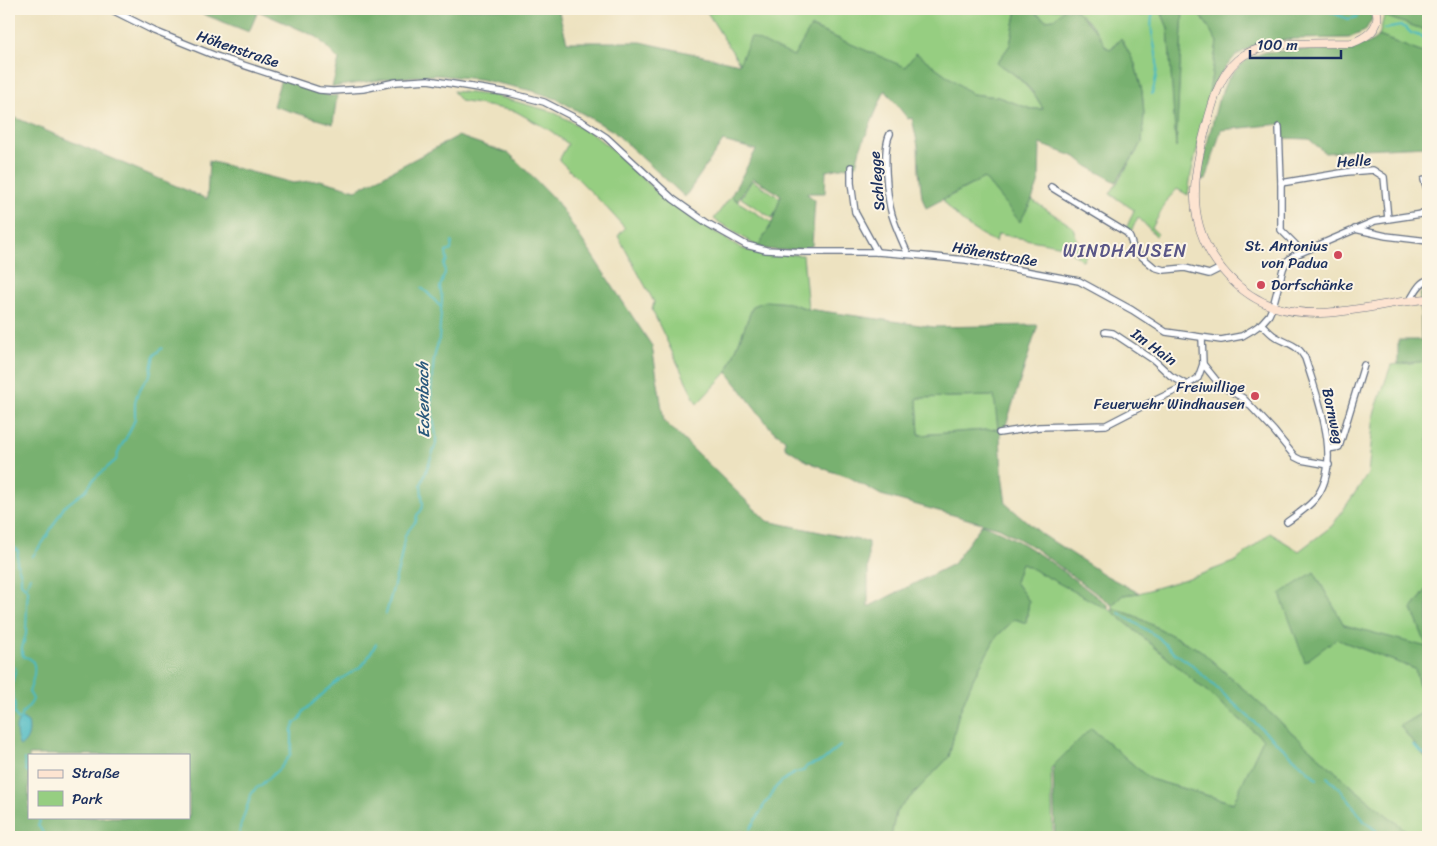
<svg xmlns="http://www.w3.org/2000/svg" width="1437" height="846" viewBox="0 0 1437 846" font-family="Sriracha,sans-serif">
<style>
.green{fill:#96ce81;stroke:#587e70}
.forest{fill:#78b16f;stroke:#4a7066;fill-rule:evenodd}
.water{fill:#4cbac3;stroke:#347490}
.lines{fill:none;stroke-linecap:round;stroke-linejoin:round}
.stream{stroke:#4cbac3;stroke-width:2}
.street-casing{stroke:#646e80;stroke-width:8}
.secondary-casing{stroke:#646e80;stroke-width:9}
.street{stroke:#fff;stroke-width:5.5}
.secondary{stroke:#fde4d1;stroke-width:8}
.poi-dot{fill:#d1495b;stroke:#fcf5e5;stroke-width:2}
.labels{text-anchor:middle;dominant-baseline:central;stroke-width:4;stroke-linejoin:round;paint-order:stroke}
.street-label{font-size:15px;fill:#1b2f5e;stroke:#fcf5e5}
.poi-label{font-size:15px;fill:#1b2f5e;stroke:#fcf5e5;text-anchor:end}
.water-label{font-size:16px;font-style:italic;fill:#2a597c;stroke:#fcf5e5}
.quarter-label{font-size:18px;letter-spacing:1px;fill:#595687;stroke:#fcf5e5}
</style>
<rect width="100%" height="100%" fill="#fcf5e5"/>
<filter id="ink" filterUnits="userSpaceOnUse"><feTurbulence type="fractalNoise" baseFrequency=".02" numOctaves="2"/><feDisplacementMap in="SourceGraphic" scale="10" xChannelSelector="R" yChannelSelector="G"/><feConvolveMatrix kernelMatrix="1 2 1 2 8 2 1 2 1" color-interpolation-filters="sRGB"/></filter>
<filter id="wash" filterUnits="userSpaceOnUse"><feTurbulence type="fractalNoise" baseFrequency=".0096" numOctaves="4" result="noise"/><feDisplacementMap in="SourceGraphic" scale="20" xChannelSelector="R" yChannelSelector="G"/><feGaussianBlur stdDeviation="1.12" result="paint"/><feColorMatrix in="noise" values="0 0 0 0 0 0 0 0 0 0 0 0 0 0 0 0 0 1.4 0 .05"/><feComposite in="paint" operator="in"/></filter>
<g filter="url(#wash)">
<rect width="100%" height="100%" fill="#ede2c0"/>
<g class="green">
<path d="M705 9H1017L1010 45 997 63C1018 75 1030 89 1044 109H1031L998 97 972 94 916 53 905 68 812 27 794 56 740 64Z"/>
<polygon points="1030,9 1064,9 1054,19 1046,20"/>
<path d="M1073 9H1136L1142 16 1153 9H1160L1168 28 1176 141 1183 9H1193L1206 23 1217 42 1205 118 1191 174 1188 195 1177 189 1168 199 1152 228 1158 234 1156 236 1138 217 1130 234 1126 229 1134 210 1110 194 1142 143 1144 114 1142 91 1135 64 1121 39 1110 49C1103 46 1102 38 1097 32 1091 24 1082 14 1073 9Z"/>
<polygon points="1384,16 1428,31 1428,55 1379,36"/>
<path d="M453 91 496 96 553 112 587 130 612 149 659 194 692 218 743 249 764 254 803 255 808 309C788 302 773 299 753 306L727 372 697 404 652 310 654 302 618 236 625 228 605 206 559 160 568 144 551 131 515 111 460 101Z"/>
<path d="M984 178 1020 221 1032 200 1073 227 1080 250 1089 249 1083 261 1063 246 998 234 996 242C971 230 960 222 943 200Z"/>
<polygon points="752,180 783,200 772,218 741,198"/>
<polygon points="731,196 737,201 772,223 758,247 714,219"/>
<polygon points="1428,361 1428,588 1412,609 1428,648 1344,625 1314,572 1336,639 1415,669 1425,711 1400,726 1428,761 1428,837 1414,837 1357,791 1200,650 1135,616 1113,608 1112,605 1123,595 1139,593 1199,575 1236,561 1270,533 1299,551 1332,526 1368,474 1374,414 1391,365"/>
<polygon points="995,396 998,429 919,435 917,398"/>
<polygon points="1021,563 1112,611 1263,739 1234,803 1150,779 1091,728 1051,768 1053,837 891,837 896,812 949,757 958,716 973,679 996,637 1015,619 1026,623 1029,601 1015,582"/>
</g>
<g class="forest">
<path d="M190 9H558L567 42H641L739 64 751 37 794 56 811 27 905 67 916 53 972 94 998 97 1031 109H1043C1034 89 1016 74 997 63L1010 45 1017 9H1030L1046 20 1054 19 1064 9H1073L1078 12 1098 33 1106 47 1110 49 1114 46 1121 38 1135 64 1142 91 1144 114 1142 143 1116 182 1087 166 1076 157 1040 144 1039 181 1032 200 1020 222 984 178 926 208 922 197 919 172 918 146 912 118 908 119 885 90 860 149 856 165 826 171 825 193H806L815 200 812 246C797 251 772 252 758 247L772 223 781 195 753 178 737 201 731 196 756 150 723 141 685 197 613 131 557 99 533 91 479 79 436 75 394 78 332 87 339 60 317 37 258 11 249 32Z"/>
<polygon points="1160,9 1183,9 1176,148 1168,28"/>
<polygon points="1193,9 1369,9 1372,19 1365,31 1349,38 1293,39 1257,44 1235,56 1216,80 1205,118 1217,42 1206,23"/>
<polygon points="1381,9 1428,9 1428,31 1384,16"/>
<polygon points="1379,36 1428,55 1428,146 1339,150 1339,152 1325,153 1309,139 1282,138 1281,124 1221,130 1206,180 1198,180 1218,101 1227,80 1244,61 1265,52 1352,47 1369,43"/>
<polygon points="281,79 330,96 337,95 333,124 273,106"/>
<path d="M9 115 207 199 209 161 293 183 320 180 356 190 458 136 510 154 557 202 652 346 664 421 767 521 868 542V607L953 564 982 524C1029 542 1069 576 1109 606L1105 608 1021 563 1015 582 1029 601 1026 623 1015 619 996 637 973 679 958 716 949 757 896 812 891 837H746L742 830 734 832 725 837H9ZM29 755H189V817H29Z"/>
<polygon points="1426,283 1428,283 1428,361 1398,364 1398,340 1421,340 1420,296"/>
<path d="M766 301 789 303 808 309 934 327 1038 325 1005 428 1000 435 1002 474 1006 504 1043 535 1105 575 1139 593 1123 595 1112 605 1033 547 1000 528 881 495 849 477 830 471 807 461 785 447V439L772 430 727 372 753 306ZM994 396 998 429 919 435 917 398Z"/>
<polygon points="1314,572 1344,625 1427,647 1412,609 1428,588 1428,761 1400,726 1425,711 1415,669 1336,639 1305,662 1280,594"/>
<polygon points="1113,608 1135,616 1200,650 1357,791 1414,837 1055,837 1053,766 1091,728 1150,779 1233,803 1263,739 1112,611"/>
</g>
<path class="water" d="M22 718 28 722C30 731 29 740 21 746L19 745C16 735 13 724 22 718Z"/>
<g class="lines">
<g class="stream">
<polyline points="1323,9 1348,19 1357,17"/>
<polyline points="1384,29 1401,26 1406,28 1411,33 1428,39"/>
<path d="M1152 94C1155 84 1157 73 1157 63 1156 43 1147 29 1154 9"/>
<path d="M421 288C429 292 434 301 441 307"/>
<path d="M9 542 18 551 17 563 21 575V583L28 590V593L27 602 26 634 22 648V654L24 657C41 658 33 681 29 692L33 699C31 707 21 711 20 719"/>
<polyline points="32,557 44,541 64,507 86,490 94,479 116,460 119,450 130,431 135,419 135,402 137,395 143,384 150,375 154,355 162,348"/>
<polyline points="26,588 30,577"/>
<polyline points="1119,613 1158,637 1172,651 1188,662 1317,779"/>
<polyline points="386,614 400,562 405,535 416,521 417,515 421,511 423,505 421,485 436,444 436,436 433,418 431,390 434,358 439,339 442,298 440,287 445,273 444,265 447,260 446,252 451,250 452,242"/>
<polyline points="9,661 11,662"/>
<path d="M14 667 16 670C13 677 11 685 12 692 12 700 17 704 14 713L18 720"/>
<polyline points="1413,745 1428,757"/>
<polyline points="24,759 26,770 29,773"/>
<polyline points="1327,777 1342,791 1364,821 1384,837"/>
<polyline points="38,817 40,822 38,825 46,837"/>
<path d="M750 829 761 811C763 805 767 802 770 797 772 794 773 790 776 787 782 780 794 772 803 771L807 766 822 761 840 746"/>
<polyline points="240,837 240,827 251,795 255,789 260,786 281,767 290,755 292,744 292,729 295,723 300,719 304,711 325,692 339,680 359,668 366,661 376,644"/>
</g>
</g>
</g>
<g filter="url(#ink)">
<g class="lines">
<g class="street-casing">
<g id="street">
<polyline points="110,9 154,31 216,56 319,90 333,91 363,89 396,82 428,80 509,93 544,102 583,122 606,137 673,199 707,223 746,245 766,250 805,252 877,252 914,255 966,260 1079,281 1132,310 1166,332 1221,340 1242,336 1254,329 1261,324 1269,315 1273,306 1283,269 1286,262 1293,256 1375,221 1428,213"/>
<polyline points="1279,127 1281,183 1281,230 1295,244 1300,251"/>
<path d="M890 134C882 149 887 197 892 215 896 228 902 241 908 254"/>
<polyline points="851,167 851,183 855,212 877,252"/>
<polyline points="1424,180 1427,189 1428,212"/>
<polyline points="1281,183 1347,172 1373,170 1384,177 1388,219"/>
<polyline points="1051,187 1059,192 1127,233 1130,238 1134,250 1154,267 1164,270 1185,268 1209,274 1221,268"/>
<polyline points="1355,229 1386,236 1428,241"/>
<path d="M1410 300C1415 293 1419 282 1428 280"/>
<path d="M1261 324C1265 327 1269 332 1273 335 1286 344 1297 343 1305 358 1317 396 1345 465 1314 500 1307 508 1297 515 1287 522"/>
<polyline points="1105,332 1113,333 1155,361 1171,376 1187,385"/>
<polyline points="1203,364 1220,385 1243,398 1274,431 1295,457 1301,460 1329,465"/>
<polyline points="999,433 1039,427 1106,425 1139,408 1187,385 1198,378 1203,364 1202,338"/>
<polyline points="1328,449 1339,447 1364,365"/>
</g>
</g>
<g class="secondary-casing">
<path id="secondary" d="M1376 9C1382 27 1368 37 1352 43 1323 44 1268 40 1244 55 1221 70 1215 95 1208 120 1192 177 1183 228 1228 276 1240 289 1257 301 1275 307 1325 323 1378 302 1428 299"/>
</g>
<use href="#street" class="street"/>
<use href="#secondary" class="secondary"/>
</g>
</g>
<g class="poi-dot">
<circle cx="1338" cy="255" r="5"/>
<circle cx="1261" cy="285" r="5"/>
<circle cx="1255" cy="396" r="5"/>
</g>
<g class="labels">
<g class="street-label">
<text transform="translate(238 49) rotate(19)">Höhenstraße</text>
<text transform="translate(1354 161) rotate(-3)">Helle</text>
<text transform="translate(877 181) rotate(-95)">Schlegge</text>
<text transform="translate(995 254) rotate(10)">Höhenstraße</text>
<text transform="translate(1154 347) rotate(36)">Im Hain</text>
<text transform="translate(1333 416) rotate(78)">Bornweg</text>
</g>
<g class="poi-label">
<text x="1328" y="246">St. Antonius<tspan x="1328" dy="17">von Padua</tspan></text>
<text x="1271" y="285" text-anchor="start">Dorfschänke</text>
<text x="1245" y="387">Freiwillige<tspan x="1245" dy="17">Feuerwehr Windhausen</tspan></text>
</g>
<g class="water-label">
<text transform="translate(423 400) rotate(-91)">Eckenbach</text>
</g>
<g class="quarter-label">
<text x="1125" y="251">WINDHAUSEN</text>
</g>
</g>
<rect width="1437" height="846" fill="none" stroke="#fcf5e5" stroke-width="30"/>
<rect x="28" y="754" width="162" height="65" fill="#fcf5e5" stroke="#a2a6af"/>
<rect x="38" y="770" width="25" height="8" fill="#fde4d1" stroke="#a2a6af"/>
<text x="72" y="778" font-size="15" fill="#1b2f5e">Straße</text>
<rect x="38" y="791" width="25" height="15" fill="#96ce81" stroke="#a2a6af"/>
<text x="72" y="804" font-size="15" fill="#1b2f5e">Park</text>
<path d="M1250 50v8h91v-8" fill="none" stroke="#1b2f5e" stroke-width="2.5"/>
<text x="1257" y="50" font-size="15" fill="#1b2f5e" stroke="#fcf5e5" stroke-width="4" paint-order="stroke">100 m</text>
</svg>
